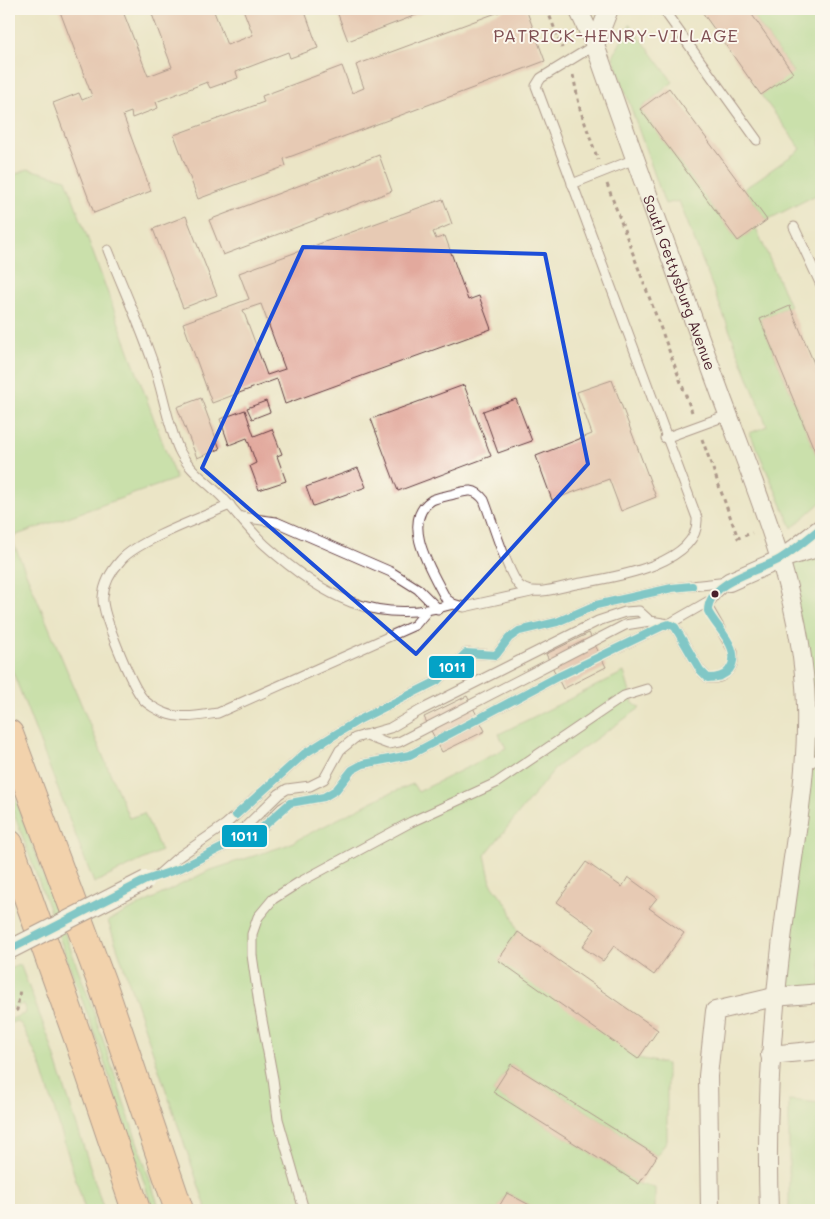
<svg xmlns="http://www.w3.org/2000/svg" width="830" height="1219" viewBox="0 0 830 1219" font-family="Mali,sans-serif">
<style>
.green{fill:#a2d98b;stroke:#767c5b}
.building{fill:#e2a99d;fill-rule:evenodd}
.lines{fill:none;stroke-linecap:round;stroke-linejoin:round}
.service-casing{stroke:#623d42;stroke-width:11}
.minor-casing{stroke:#623d42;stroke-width:20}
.motorway-casing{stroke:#623d42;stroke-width:30}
.path{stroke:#623d42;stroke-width:3;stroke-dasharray:4 4;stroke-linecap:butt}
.service{stroke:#fff;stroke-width:9}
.minor{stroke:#fff;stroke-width:18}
.motorway{stroke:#fbbb8d;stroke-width:28}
.minor-bridge-casing{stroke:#623d42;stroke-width:20;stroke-linecap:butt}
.minor-bridge{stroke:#fff;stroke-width:18}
.bus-1-casing{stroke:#fbf7ec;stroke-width:11}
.bus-1{stroke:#04a2c6;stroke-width:8}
.marked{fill:none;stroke:#1d4ed8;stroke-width:4;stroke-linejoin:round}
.bus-dot{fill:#4a1f2b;stroke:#fbf7ec;stroke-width:2}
.labels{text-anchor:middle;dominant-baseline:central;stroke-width:4;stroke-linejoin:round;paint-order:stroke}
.street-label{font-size:15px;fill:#4a1f2b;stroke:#fbf7ec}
.quarter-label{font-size:18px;letter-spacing:1px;fill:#7f4f53;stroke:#fbf7ec}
.line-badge{stroke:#fbf7ec;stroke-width:2}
.badge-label{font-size:14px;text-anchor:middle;font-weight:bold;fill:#fff}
</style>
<rect width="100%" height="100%" fill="#fbf7ec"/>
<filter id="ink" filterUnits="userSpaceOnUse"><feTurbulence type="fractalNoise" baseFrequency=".02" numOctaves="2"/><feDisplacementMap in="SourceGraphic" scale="10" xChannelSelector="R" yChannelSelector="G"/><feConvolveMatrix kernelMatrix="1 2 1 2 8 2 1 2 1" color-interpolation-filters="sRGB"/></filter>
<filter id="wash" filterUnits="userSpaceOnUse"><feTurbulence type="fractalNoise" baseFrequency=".0096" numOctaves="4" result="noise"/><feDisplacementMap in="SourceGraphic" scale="20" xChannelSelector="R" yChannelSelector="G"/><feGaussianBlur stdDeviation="1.12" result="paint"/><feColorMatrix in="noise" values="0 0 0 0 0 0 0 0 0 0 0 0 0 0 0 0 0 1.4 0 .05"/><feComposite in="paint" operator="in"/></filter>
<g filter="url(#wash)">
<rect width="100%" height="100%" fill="#ebe5c6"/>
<g class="green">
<polygon points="748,9 821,9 821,206 816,195 767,220 744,189 801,149 761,95 793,72"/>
<polygon points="630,24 673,82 640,109 738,241 756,228 790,306 760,319 821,466 821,502 792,528 750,433 767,426 679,201 665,204 613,57"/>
<polygon points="28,169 66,179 176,479 11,537 129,818 144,813 161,851 94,883 9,662 9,177"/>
<polygon points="821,528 821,993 774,997 806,706 781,559"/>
<polygon points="624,672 633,703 640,708 557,766 485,855 491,883 509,907 518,932 499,960 638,1058 667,1064 667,1140 657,1156 511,1064 493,1092 639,1184 655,1187 655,1210 539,1210 507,1193 497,1210 207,1210 108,921 208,871 287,845 383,796 413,784 418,792 506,748 499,734"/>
<polygon points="9,782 91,1004 160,1210 153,1210 99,1046 9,800"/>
<polygon points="20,964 49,1039 104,1210 85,1210 41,1066 22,1025 16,1021 9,1024 9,1020 26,1013 23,1004 9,1010 9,970"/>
<polygon points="789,1100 821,1103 819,1210 789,1210"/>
</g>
<g id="blocks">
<g class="building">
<polygon points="59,9 122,9 148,76 172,67 150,9 213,9 227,45 253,35 243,9 304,9 318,48 290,58 288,52 236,72 238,78 210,88 207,82 156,102 158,108 132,118 131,112 123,115 151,191 94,213 53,103 79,93 82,100 92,96"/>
<polygon points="336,9 432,9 348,41"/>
<polygon points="507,9 526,9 545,61 284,159 286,166 198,199 174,135 264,102 262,96 342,66 352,93 364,88 356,65"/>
<polygon points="700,9 748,9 793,73 761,95"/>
<polygon points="669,88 767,220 738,241 640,109"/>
<polygon points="379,155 392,191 223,255 209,220"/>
<path d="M443 199 452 224 433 232 436 239 445 236 468 300 479 296 491 329 285 404 277 379 212 403 183 323 249 299 239 273ZM261 304 285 369 267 375 243 310Z"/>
<polygon points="186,216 217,295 183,308 153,229"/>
<polygon points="790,306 821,380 821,466 760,319"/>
<polygon points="612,380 656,497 621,511 609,479 552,500 536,456 592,434 577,392"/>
<polygon points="464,385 491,456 398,491 371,419"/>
<polygon points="201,398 220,449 197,458 177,407"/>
<polygon points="516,399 532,441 498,453 483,411"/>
<polygon points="266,401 270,412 252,419 247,408"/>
<polygon points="245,410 254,436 272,429 282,454 277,456 286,481 259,490 250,466 256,463 247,438 229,445 220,419"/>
<polygon points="358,468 366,487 313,506 306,487"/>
<polygon points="589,633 606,667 563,689 546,654"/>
<polygon points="467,696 485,731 442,752 424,717"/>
<polygon points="586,862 622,887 628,877 657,898 649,908 684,933 654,975 614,946 603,961 582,947 595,929 557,902"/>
<polygon points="518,932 658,1030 638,1059 498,960"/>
<polygon points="511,1064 657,1156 639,1184 493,1092"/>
<polygon points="507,1193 539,1210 497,1210"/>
</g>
</g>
</g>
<g filter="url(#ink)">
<use href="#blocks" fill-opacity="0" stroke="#623d42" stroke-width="1"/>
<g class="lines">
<g class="service-casing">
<g id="service">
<polyline points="663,9 757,140"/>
<polyline points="572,184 635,159"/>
<polyline points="794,227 821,285"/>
<path d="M108 250C123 288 140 325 153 363 163 391 167 423 179 450 189 471 207 481 222 497 237 513 250 531 265 545 322 596 376 627 453 604"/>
<polyline points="665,438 728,415"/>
<path d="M230 505C205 516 137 541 121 560 112 570 104 584 103 597 101 613 132 686 143 699 147 704 159 711 165 713 181 720 202 715 218 713L415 625 426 612"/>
<polyline points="241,517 276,522 391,572 418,589 438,609"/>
<path d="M531 592 464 607 453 604 446 599C434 575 398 521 432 500 438 497 448 496 454 494 468 490 475 488 484 500 491 517 509 579 521 587 535 597 561 587 576 584 610 578 700 565 697 518L536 86 541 78 595 45"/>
<polyline points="364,735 388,744 399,742 625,625 650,621 669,624 709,601"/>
<polyline points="804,765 821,758"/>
<polyline points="233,839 279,794 287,789 310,786 324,779 340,750 355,738 390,728 421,710 598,621 625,612 639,611 650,621"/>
<polyline points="159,874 177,858 225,825 304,754 357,721 437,681 466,653 496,655 509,638 519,631 557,622 596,605 672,588 729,582"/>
<path d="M156 876 181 868 263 827 282 808 290 803 324 797 336 790 352 770 363 764 410 755 557 677 663 626 669 624 675 627 700 670 708 678C725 680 736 667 733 651L707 606 716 594 729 582"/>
<polyline points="304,1210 278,1119 273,1079 259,1004 252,955 252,934 258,917 273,899 298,883 411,822 496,783 624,696 647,689"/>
</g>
</g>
<g class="minor-casing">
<g id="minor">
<path id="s1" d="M578 9 595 45C636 163 679 281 722 398 759 498 803 597 806 705 808 776 794 845 785 915 772 1014 765 1111 769 1210"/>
<polyline points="595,45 609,9"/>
<polyline points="789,553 821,528"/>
<polyline points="729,582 781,559 821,547"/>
<polyline points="770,1055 821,1050"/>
<polyline points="710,1210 708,1076 715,1011 774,997 821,993"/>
</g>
</g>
<g class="motorway-casing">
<g id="motorway">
<polyline points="9,734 104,989 179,1210"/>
<polyline points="9,844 78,1038 136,1210"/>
</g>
</g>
<g class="path">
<polyline points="547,9 562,48"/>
<polyline points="573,75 580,109 598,160"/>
<polyline points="607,184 692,412"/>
<polyline points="702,439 738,538 752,533"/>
<polyline points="9,1015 17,1010 20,989"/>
</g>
<use href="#service" class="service"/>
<use href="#minor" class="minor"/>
<use href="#motorway" class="motorway"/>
<g class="minor-bridge-casing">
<polyline id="minor-bridge" points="9,950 146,880"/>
</g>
<use href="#minor-bridge" class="minor-bridge"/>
<g class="bus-1-casing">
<g id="bus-1">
<polyline points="236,815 304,754 357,721 437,681 466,653 496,655 509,638 519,631 557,622 596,605 672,588 692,586"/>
<path d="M9 950 146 880 181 868 263 827 290 803 324 797 336 790 352 770 363 764 410 755 557 677 663 626 669 624 675 627 700 670 708 678C716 678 724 677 729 670 744 650 716 628 708 611 708 581 759 571 780 559 795 550 808 538 821 528"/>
</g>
</g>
<use href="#bus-1" class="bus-1"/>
</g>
</g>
<path d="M0 0H830V1219H0ZM303 247 545 254 588 464 416 654 202 468Z" fill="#ebe5c6" fill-opacity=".55" fill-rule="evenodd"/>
<path class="marked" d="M303 247 545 254 588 464 416 654 202 468Z"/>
<circle class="bus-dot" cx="715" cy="594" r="4.5"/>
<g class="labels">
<g class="street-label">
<text stroke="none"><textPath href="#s1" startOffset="292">South Gettysburg Avenue</textPath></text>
</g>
<g class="quarter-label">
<text x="616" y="35">PATRICK-HENRY-VILLAGE</text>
</g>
</g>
<g class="line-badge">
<rect x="428" y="655" width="47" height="24" rx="5" fill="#04a2c6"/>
<rect x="221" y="824" width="47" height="24" rx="5" fill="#04a2c6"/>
</g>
<g class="badge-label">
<text x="452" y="672">1011</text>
<text x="244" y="841">1011</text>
</g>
<rect width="830" height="1219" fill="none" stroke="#fbf7ec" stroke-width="30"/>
</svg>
